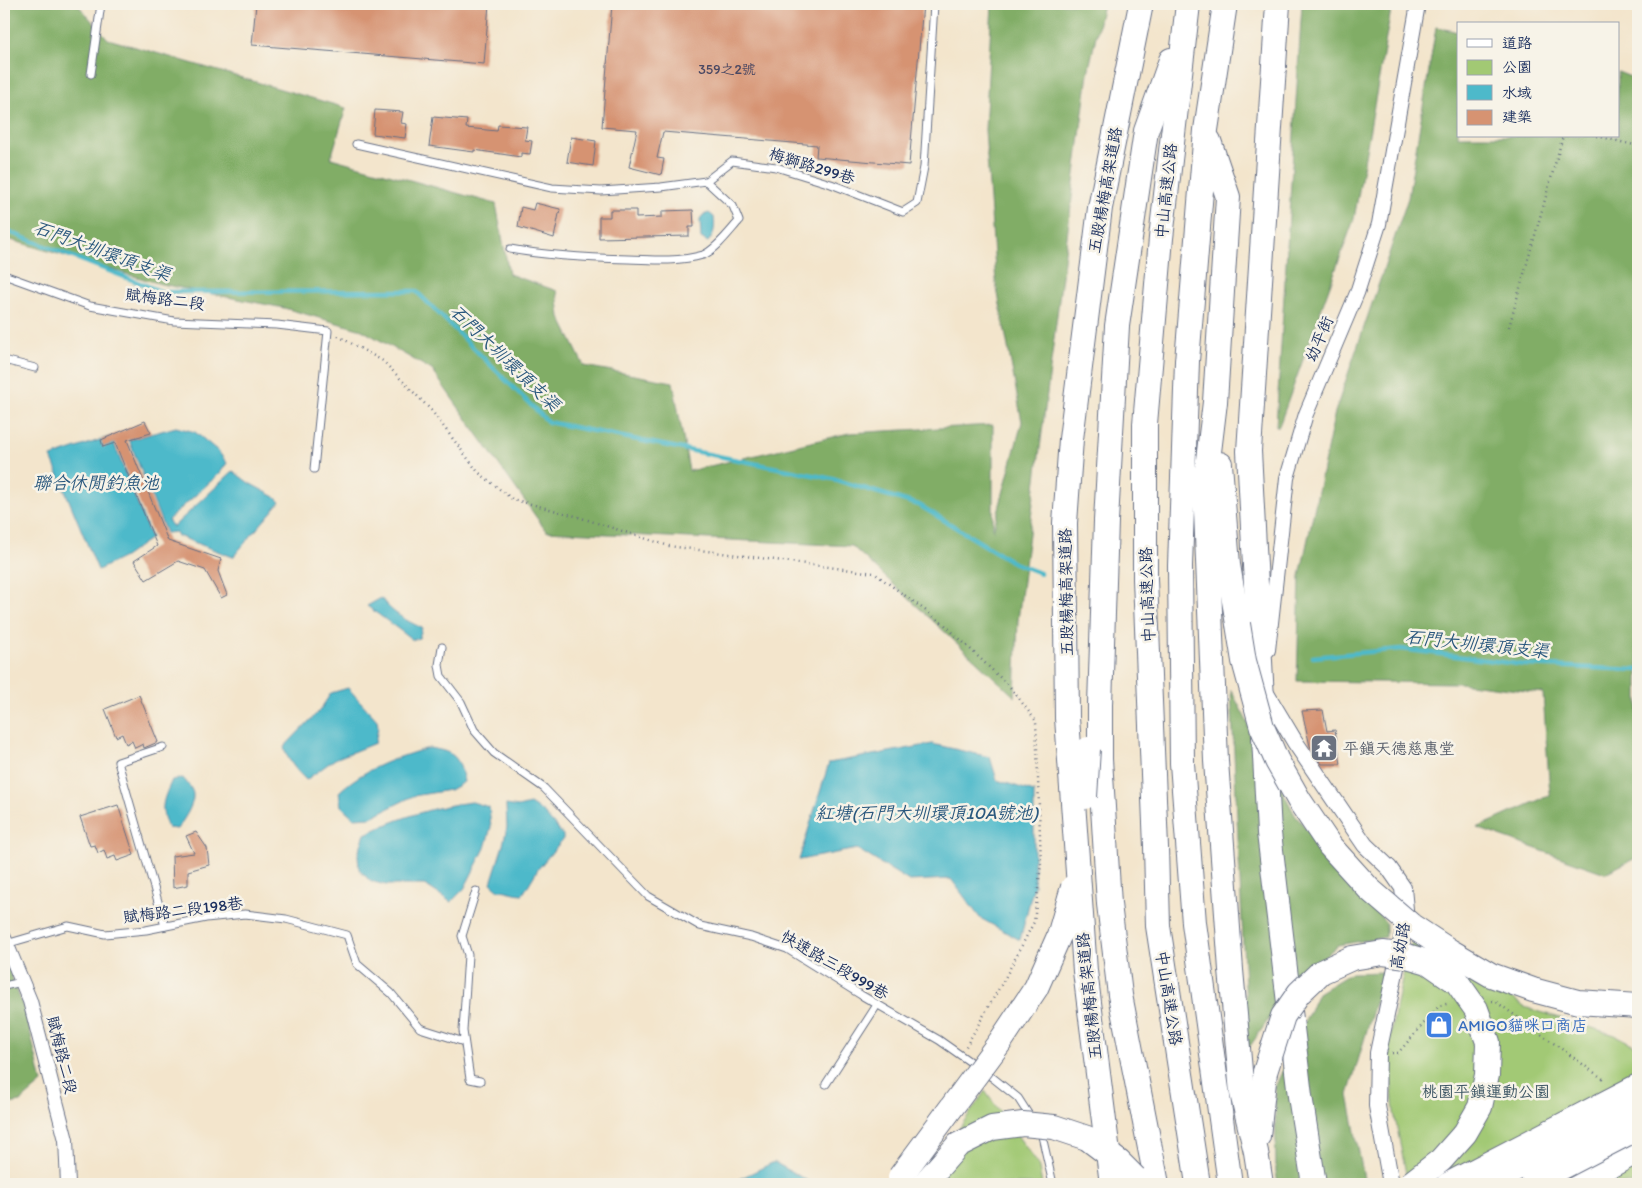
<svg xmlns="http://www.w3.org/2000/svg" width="1642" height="1188" viewBox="0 0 1642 1188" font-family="Itim,'LXGW WenKai TC',sans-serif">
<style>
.green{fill:#a2c974;stroke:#5e7c69}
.forest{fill:#81ad66;stroke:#4e6e62}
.water{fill:#4db9ca;stroke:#347494}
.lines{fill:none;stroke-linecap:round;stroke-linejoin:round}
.stream{stroke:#4db9ca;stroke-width:4.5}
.building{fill:#d69372}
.service-casing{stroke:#676f84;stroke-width:9}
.minor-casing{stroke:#676f84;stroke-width:16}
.tertiary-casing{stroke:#676f84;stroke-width:18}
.trunk-casing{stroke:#676f84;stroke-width:24}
.motorway-casing{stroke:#676f84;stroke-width:26}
.path{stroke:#676f84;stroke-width:2.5;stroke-dasharray:1 4;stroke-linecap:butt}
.service{stroke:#fff;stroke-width:7}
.minor{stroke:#fff;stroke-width:14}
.tertiary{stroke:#fff;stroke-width:16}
.trunk{stroke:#fff;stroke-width:22}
.motorway{stroke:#fff;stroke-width:24}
.trunk-bridge-casing{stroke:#676f84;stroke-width:24;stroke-linecap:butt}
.motorway-bridge-casing{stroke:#676f84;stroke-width:26;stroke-linecap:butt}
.trunk-bridge{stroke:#fff;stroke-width:22}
.motorway-bridge{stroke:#fff;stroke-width:24}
.labels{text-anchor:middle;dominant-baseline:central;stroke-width:5;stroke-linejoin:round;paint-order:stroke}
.number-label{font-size:14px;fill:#4a4863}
.street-label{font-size:16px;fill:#1b2f5e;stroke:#f7f3e8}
.worship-label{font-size:16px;fill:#5b616d;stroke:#f7f3e8;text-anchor:start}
.shop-label{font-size:16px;fill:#366cbe;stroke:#f7f3e8;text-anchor:start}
.park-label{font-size:16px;fill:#3d5664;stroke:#f7f3e8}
.water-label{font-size:18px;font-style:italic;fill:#2a587e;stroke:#f7f3e8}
</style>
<rect width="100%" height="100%" fill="#f7f3e8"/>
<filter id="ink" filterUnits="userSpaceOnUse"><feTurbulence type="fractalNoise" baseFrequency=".02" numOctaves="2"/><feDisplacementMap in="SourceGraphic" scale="10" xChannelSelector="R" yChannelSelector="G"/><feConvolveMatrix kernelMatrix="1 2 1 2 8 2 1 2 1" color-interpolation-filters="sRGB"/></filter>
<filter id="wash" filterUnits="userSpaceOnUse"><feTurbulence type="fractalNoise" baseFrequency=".0096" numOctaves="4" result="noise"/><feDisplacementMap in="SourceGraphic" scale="20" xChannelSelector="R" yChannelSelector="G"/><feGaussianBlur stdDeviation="1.12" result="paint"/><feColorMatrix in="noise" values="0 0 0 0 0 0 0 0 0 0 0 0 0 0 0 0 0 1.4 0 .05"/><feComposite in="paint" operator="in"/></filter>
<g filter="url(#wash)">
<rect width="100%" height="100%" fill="#f3e5cc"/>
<g class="green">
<polygon points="1420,928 1524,1007 1615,1035 1638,1047 1638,1184 1408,1184 1394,1112 1388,1046 1408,951"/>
<polygon points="985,1091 1038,1164 1042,1184 921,1184"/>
</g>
<g class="forest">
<polygon points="4,4 77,4 108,39 346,108 331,158 496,204 509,274 557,291 560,317 584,366 673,382 689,471 849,433 993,425 993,531 1022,422 996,283 985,130 992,4 1103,4 1088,73 1018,620 1015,697 852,546 546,531 432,370 362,330 284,308 161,284 4,238"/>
<polygon points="1302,4 1392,4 1354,219 1279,426 1276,426"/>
<polygon points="1436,27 1458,32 1458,136 1618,136 1618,72 1638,80 1638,857 1605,873 1477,828 1550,795 1543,693 1460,683 1297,681 1300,576 1335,412 1408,198"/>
<polygon points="1231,690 1295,815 1386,923 1386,937 1338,945 1294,983 1248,1049"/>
<polygon points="4,957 26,1014 42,1083 20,1102 4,1105"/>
<polygon points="1384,972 1348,1095 1365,1184 1278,1184 1276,1172 1275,1087 1318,993 1351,973"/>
</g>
<g class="water">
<path d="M709 213 714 217C715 227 715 234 708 242L701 238 700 219 703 215Z"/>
<polygon points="176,427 195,432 218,451 227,463 220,473 168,520 173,527 233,471 249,483 275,497 280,502 233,557 178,536 176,532 166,533 162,523 129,440"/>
<polygon points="111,436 151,538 124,557 98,570 51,457"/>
<path d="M381 598C392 613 405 620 422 628L419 638 413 640 367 606Z"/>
<path d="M348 688 377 720 378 727 375 743 335 759 306 780C296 770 288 761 284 747L320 710 331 693Z"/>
<polygon points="932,744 990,757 997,780 1034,792 1034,885 1020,940 980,918 951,879 909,881 857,849 799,860 829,763"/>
<path d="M429 748C456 752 459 757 464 782L450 790 413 796 371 817 354 818 341 806 339 792C363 769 397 757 429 748Z"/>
<path d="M183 778C187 783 193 789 193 795 194 805 183 821 177 829L168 828C159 808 163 800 172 780Z"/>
<path d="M472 802 489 807 491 827 485 848 464 889 451 902 425 885H386L370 881 359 869 358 854 365 834C399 818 435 806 472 802Z"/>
<path d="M530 804 544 813 563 835V839L538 869 523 894C514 894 507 890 499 890L491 883 503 845 507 827 506 805 518 807Z"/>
<polygon points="774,1162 808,1181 808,1184 729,1184"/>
</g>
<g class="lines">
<g class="stream">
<polyline points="4,230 163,292 416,291 548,422 833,479 919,505 1014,563 1040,573"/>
<polyline points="1313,657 1401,649 1525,665 1638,670"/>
</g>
</g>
<g id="blocks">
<g class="building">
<polygon points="256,4 489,4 484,64 252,45"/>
<polygon points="612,4 923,4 909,165 816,157 817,145 663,132 657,158 664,159 661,175 629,167 637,130 602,127"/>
<polygon points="375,110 403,112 401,123 407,124 405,138 373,134"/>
<polygon points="433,117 467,120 466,128 497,131 498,125 527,127 525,140 532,141 530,154 521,153 521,157 474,150 474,152 429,146"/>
<polygon points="571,137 596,141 593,166 567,162"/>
<polygon points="535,203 560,209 554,238 518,227 521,207 533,210"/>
<polygon points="610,210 636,210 636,218 662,217 662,211 693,210 694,227 689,227 689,236 599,238 599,217 610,217"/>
<polygon points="145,421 151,433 127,440 168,541 221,559 218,571 227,595 221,598 205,570 178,561 146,580 134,561 157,546 115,443 103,447 101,440"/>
<polygon points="139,695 158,742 144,748 143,744 135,748 132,741 126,744 122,734 116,737 105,709"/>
<polygon points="1323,710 1327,731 1335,730 1341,764 1322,764 1310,746 1302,711"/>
<polygon points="118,805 134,855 117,861 115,856 107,859 104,850 98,853 95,845 90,846 80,817"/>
<polygon points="196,832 207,848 209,865 188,871 188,885 173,888 172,856 194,853 186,836"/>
</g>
</g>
</g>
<g filter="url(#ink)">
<use href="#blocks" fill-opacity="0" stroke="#676f84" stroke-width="1"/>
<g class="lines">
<g class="service-casing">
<g id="service">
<polyline points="91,74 101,4"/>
<polyline points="356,144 552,188 601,191 661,187 706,181 732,161 776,167 831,184 903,212 917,203 924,167 934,4"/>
<path d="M510 249C549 256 588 258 628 259 652 260 679 262 703 255 716 250 730 231 739 221L733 206 706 181"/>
<polyline points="4,275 90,306 174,321 277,325 328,331 314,469"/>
<polyline points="4,360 35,368"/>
<polyline points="442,647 439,665 441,676 461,702 474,730 494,753 544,788 648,896 700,926 751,937 787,949 861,995 939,1040 993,1078 1018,1098 1032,1120"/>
<polyline points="163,747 118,762 165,926"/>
<polyline points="476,891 462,936 468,955 463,1031 470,1079 480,1081"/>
<polyline points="6,944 68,926 105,934 146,930 206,918 245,914 286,919 347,935 357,964 391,993 420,1028 464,1042"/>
<polyline points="4,986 22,982"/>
<polyline points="826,1084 877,1005"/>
<polyline points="1038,1129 1042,1136 1053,1184"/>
</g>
</g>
<g class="minor-casing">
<g id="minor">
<polyline points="1268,650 1287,478 1306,414 1357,293 1379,224 1418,4"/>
<polyline points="4,938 30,1001 66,1140 68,1184"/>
</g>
</g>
<g class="tertiary-casing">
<polyline id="tertiary" points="1264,690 1295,742 1365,845 1389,868 1403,888 1406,920 1378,1053 1377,1106 1391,1184"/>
</g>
<g class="trunk-casing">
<polyline id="trunk" points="1578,1184 1638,1152"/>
</g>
<g class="motorway-casing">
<g id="motorway">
<polyline points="1188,4 1161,238 1145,424 1145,579 1156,847 1158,926 1198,1184"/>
<polyline points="1225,4 1206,130 1187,361 1180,566 1182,763 1194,923 1230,1184"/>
<polyline points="1278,4 1249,451 1269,833 1300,1096 1314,1184"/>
<polyline points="1209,141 1228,197 1215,402 1205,485 1216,761 1231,970 1242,1093 1256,1152 1261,1184"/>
<polyline points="1220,464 1228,565 1238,624"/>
<polyline points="1258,1136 1265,1072"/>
<polyline points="1157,1184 1120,995 1109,904 1100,759 1100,705 1106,521 1117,326 1146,131 1171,60"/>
</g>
</g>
<g class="path">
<polyline points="1597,136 1638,146"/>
<polyline points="1509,327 1563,136"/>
<polyline points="338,336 383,361 431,410 478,472 512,499 572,515 669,546 874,573 944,624 1010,687 1036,721 1041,864 1034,922 1005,978 965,1048"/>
<polyline points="1492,1001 1495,1001 1606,1081"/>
<polyline points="1392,1053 1398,1053 1439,1006 1450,1003"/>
</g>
<use href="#service" class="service"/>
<use href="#minor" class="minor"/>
<use href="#tertiary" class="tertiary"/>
<use href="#trunk" class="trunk"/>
<use href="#motorway" class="motorway"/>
<g class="trunk-bridge-casing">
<g id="trunk-bridge">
<polyline points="1447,1184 1638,1085"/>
<polyline points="1488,1184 1638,1108"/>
<polyline points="1532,1184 1638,1129"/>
</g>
</g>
<g class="motorway-bridge-casing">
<g id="motorway-bridge">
<polyline points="1238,624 1244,661 1262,727 1277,761 1299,800 1330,846 1369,889 1412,926 1450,951 1491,975 1533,990 1578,1002 1638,1006"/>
<polyline points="1085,797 1088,749"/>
<polyline points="1265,1072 1283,1016 1299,993 1321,972 1352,958 1383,953 1407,956 1428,962 1457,982 1476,1009 1488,1042 1487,1075 1480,1107 1465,1133 1441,1160 1410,1184"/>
<polyline points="900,1177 1000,1042 1036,988 1059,936 1073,887"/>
<polyline points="924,1184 958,1145 992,1128 1023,1124 1054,1127 1087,1138 1119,1162 1135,1178"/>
<polyline points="1112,1184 1085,971 1067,718 1065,523 1071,439 1100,208 1141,4"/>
</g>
</g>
<use href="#trunk-bridge" class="trunk-bridge"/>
<use href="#motorway-bridge" class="motorway-bridge"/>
</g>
</g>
<defs>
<g id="temple-square" transform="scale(1.4375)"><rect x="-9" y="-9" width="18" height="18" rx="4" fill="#6b7280" stroke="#f7f3e8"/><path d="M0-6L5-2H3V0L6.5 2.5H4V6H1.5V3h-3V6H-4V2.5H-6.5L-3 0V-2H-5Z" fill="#fff"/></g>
<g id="shop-square" transform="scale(1.4375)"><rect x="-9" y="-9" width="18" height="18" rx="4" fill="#3f7fe0" stroke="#f7f3e8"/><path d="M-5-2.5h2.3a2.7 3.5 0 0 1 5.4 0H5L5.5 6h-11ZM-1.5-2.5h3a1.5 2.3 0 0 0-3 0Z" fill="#fff"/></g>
</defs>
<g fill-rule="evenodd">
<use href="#temple-square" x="1324" y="748"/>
<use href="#shop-square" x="1439" y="1025"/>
</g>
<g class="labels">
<g class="number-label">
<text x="727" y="69">359之2號</text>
</g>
<g class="street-label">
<text transform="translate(812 166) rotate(17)">梅獅路299巷</text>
<text transform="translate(1105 190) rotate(-80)">五股楊梅高架道路</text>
<text transform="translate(1166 191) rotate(-84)">中山高速公路</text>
<text transform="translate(165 299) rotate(7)">賦梅路二段</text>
<text transform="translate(1319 339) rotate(-67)">幼平街</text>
<text transform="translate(1066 592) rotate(-91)">五股楊梅高架道路</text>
<text transform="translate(1147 595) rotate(-92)">中山高速公路</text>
<text transform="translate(183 910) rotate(-7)">賦梅路二段198巷</text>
<text transform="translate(1400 946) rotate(-80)">高幼路</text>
<text transform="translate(835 965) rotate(30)">快速路三段999巷</text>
<text transform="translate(1089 996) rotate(-96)">五股楊梅高架道路</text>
<text transform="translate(1169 998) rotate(81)">中山高速公路</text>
<text transform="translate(62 1055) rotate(76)">賦梅路二段</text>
</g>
<g class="worship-label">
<text x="1343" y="748">平鎮天德慈惠堂</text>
</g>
<g class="shop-label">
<text x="1458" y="1025">AMIGO貓咪口商店</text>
</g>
<g class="park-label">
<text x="1486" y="1091">桃園平鎮運動公園</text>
</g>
<g class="water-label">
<text transform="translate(102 251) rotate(20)">石門大圳環頂支渠</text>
<text transform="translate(505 358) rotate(44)">石門大圳環頂支渠</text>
<text x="96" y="483">聯合休閒釣魚池</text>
<text transform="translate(1477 644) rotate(6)">石門大圳環頂支渠</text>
<text x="927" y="813">紅塘(石門大圳環頂10A號池)</text>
</g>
</g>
<rect width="1642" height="1188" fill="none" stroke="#f7f3e8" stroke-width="20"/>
<rect x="1457" y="22" width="162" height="115" fill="#f7f3e8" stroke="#9fa5b1"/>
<rect x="1467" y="39" width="25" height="8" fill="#ffffff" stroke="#9fa5b1"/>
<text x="1502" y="48" font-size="15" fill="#1b2f5e">道路</text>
<rect x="1467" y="60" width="25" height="15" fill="#a2c974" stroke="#9fa5b1"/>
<text x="1502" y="72" font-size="15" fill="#1b2f5e">公園</text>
<rect x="1467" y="85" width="25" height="15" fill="#4db9ca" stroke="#9fa5b1"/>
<text x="1502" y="98" font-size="15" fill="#1b2f5e">水域</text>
<rect x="1467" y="110" width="25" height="15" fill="#d69372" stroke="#9fa5b1"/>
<text x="1502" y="122" font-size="15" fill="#1b2f5e">建築</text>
</svg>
